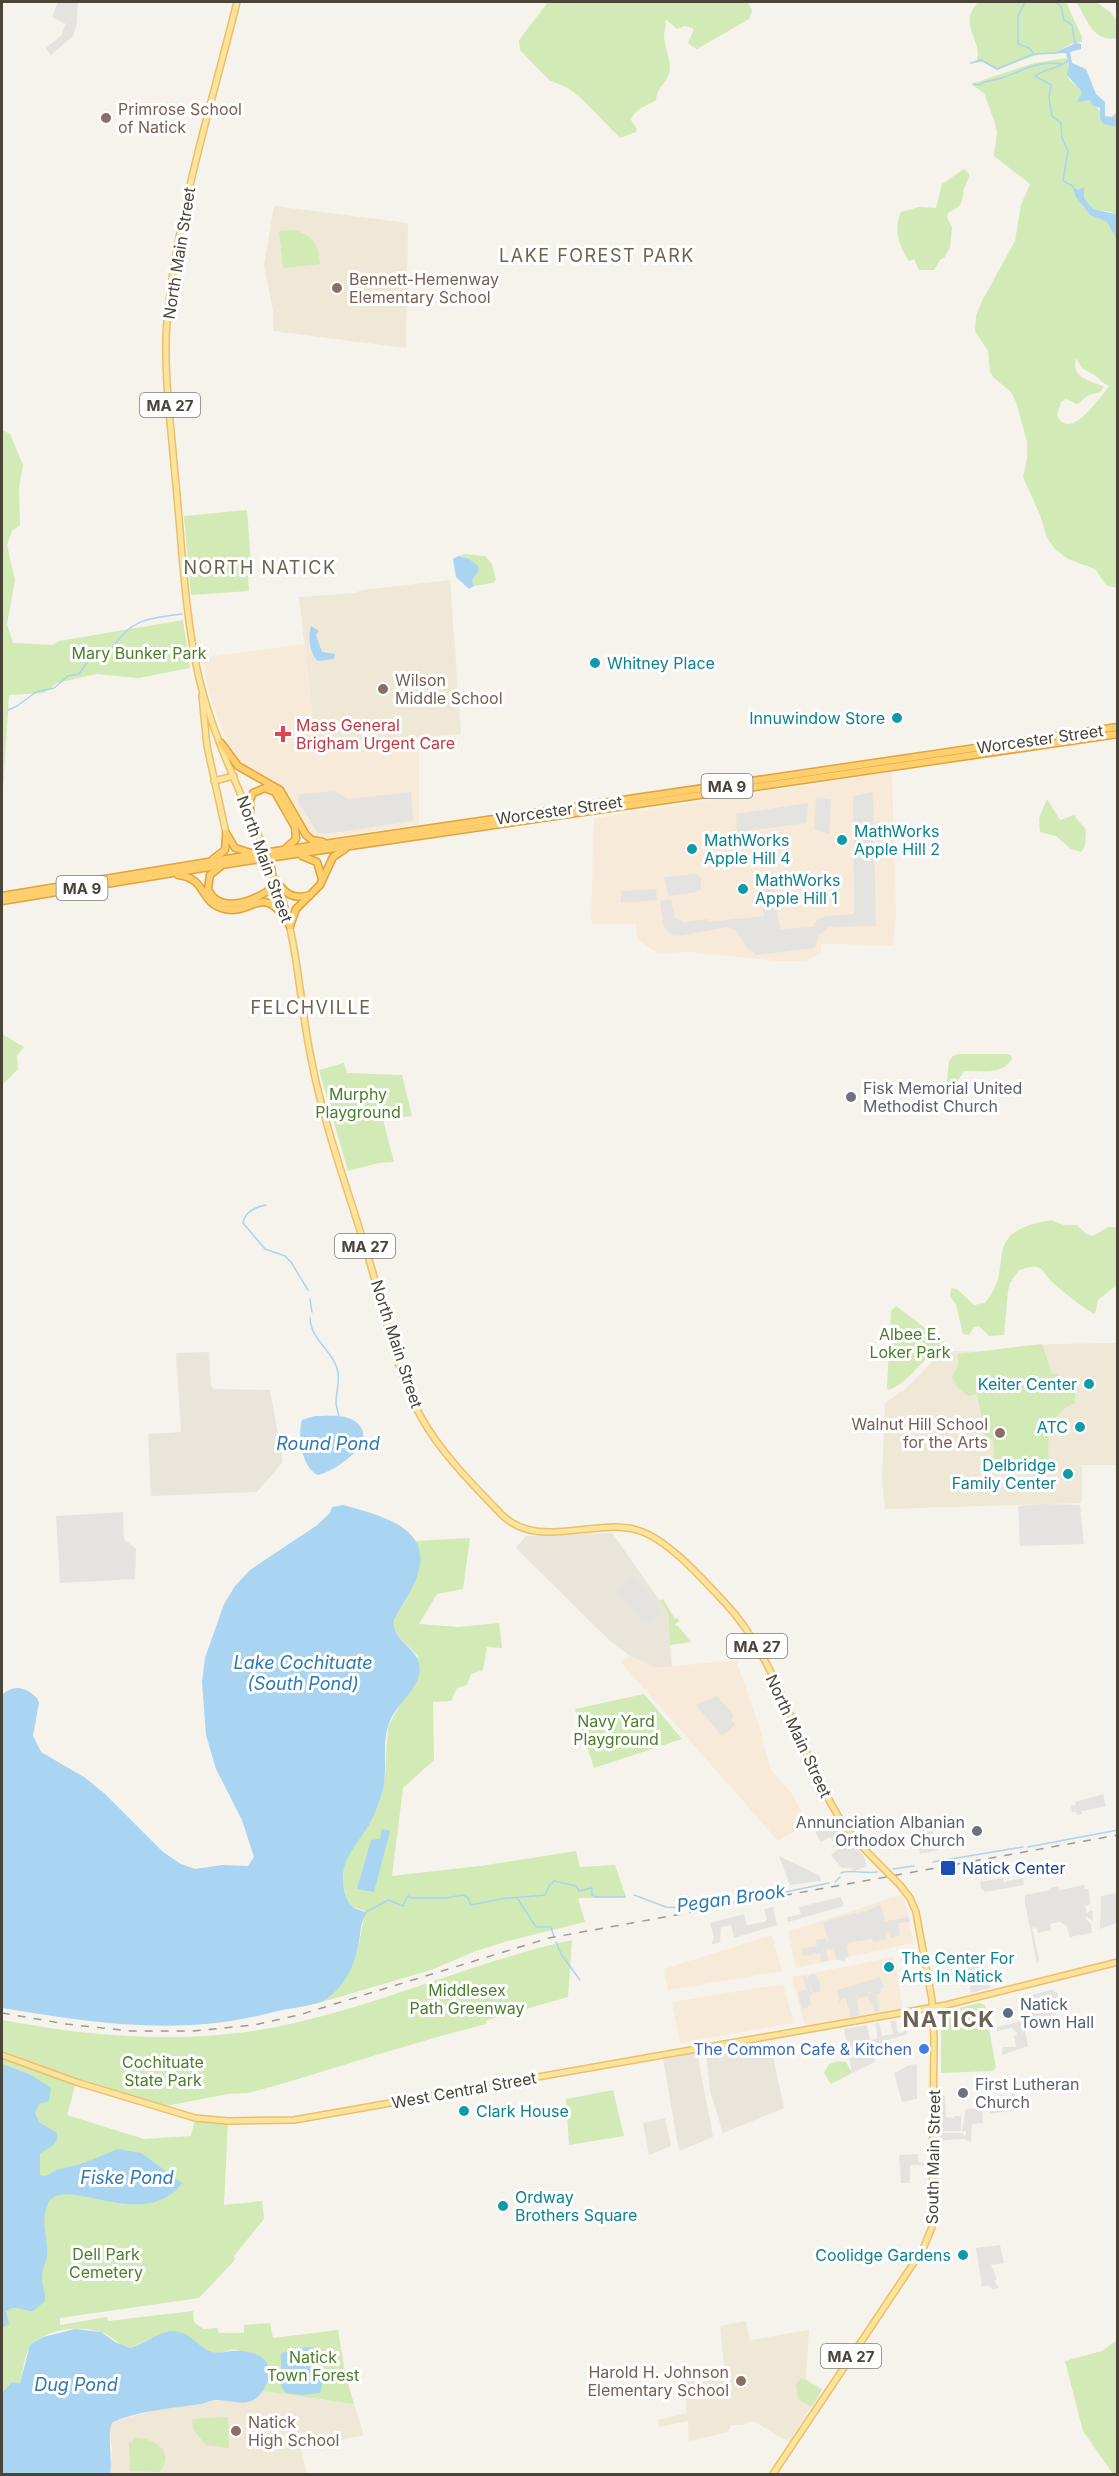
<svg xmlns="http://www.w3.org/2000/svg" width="1119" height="2476" viewBox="0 0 1119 2476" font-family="Inter,sans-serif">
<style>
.residential{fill:#eae5da}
.commercial{fill:#f7ead8}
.education{fill:#efe8d6}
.green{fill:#d2eab5;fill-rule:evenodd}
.parking{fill:#e5e3e0}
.water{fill:#a9d4f2}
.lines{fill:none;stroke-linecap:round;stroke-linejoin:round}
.stream{stroke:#a9d4f2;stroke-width:1.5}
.major-casing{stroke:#e6c16a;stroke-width:8}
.highway-casing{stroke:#e0a43c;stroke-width:9}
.major{stroke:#ffe39c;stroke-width:5}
.highway{stroke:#ffcf6e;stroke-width:6}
.rail{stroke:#9a9a9a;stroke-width:1.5;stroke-dasharray:8 8;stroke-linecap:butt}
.major-bridge-casing{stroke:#e6c16a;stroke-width:8;stroke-linecap:butt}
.major-bridge{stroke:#ffe39c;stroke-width:5}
.education-dot{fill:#8d6e63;stroke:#fff;stroke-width:2}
.culture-dot{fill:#0f9aa8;stroke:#fff;stroke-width:2}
.health-dot{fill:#e0444e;stroke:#fff;stroke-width:2}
.worship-dot{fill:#6b7280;stroke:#fff;stroke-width:2}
.transit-dot{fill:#1a4fb4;stroke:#fff;stroke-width:2}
.service-dot{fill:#5c6f8a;stroke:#fff;stroke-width:2}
.shop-dot{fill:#3f7fe0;stroke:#fff;stroke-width:2}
.labels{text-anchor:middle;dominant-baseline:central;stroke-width:6;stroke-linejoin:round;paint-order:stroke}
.shield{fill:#fff;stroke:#817c74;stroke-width:1.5}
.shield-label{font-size:15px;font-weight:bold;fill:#4b4439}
.education-label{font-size:16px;fill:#785e54;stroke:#fff;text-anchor:start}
.street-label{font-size:16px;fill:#4b4439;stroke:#fff}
.park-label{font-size:16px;fill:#4a7f2a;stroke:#fff}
.culture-label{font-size:16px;fill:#0d838f;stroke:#fff;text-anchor:start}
.health-label{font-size:16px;fill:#be3a42;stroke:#fff;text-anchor:start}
.worship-label{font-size:16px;fill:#5b616d;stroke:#fff;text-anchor:start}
.transit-label{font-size:16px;fill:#164399;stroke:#fff;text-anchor:start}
.service-label{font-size:16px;fill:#4e5e75;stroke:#fff;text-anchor:start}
.shop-label{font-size:16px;fill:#366cbe;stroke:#fff;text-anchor:end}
.neighbourhood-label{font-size:18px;letter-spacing:1.5px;fill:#6e6250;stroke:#fff}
.water-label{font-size:18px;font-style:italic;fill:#2e7ab2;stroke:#fff}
.district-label{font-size:22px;font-weight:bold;letter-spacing:1.5px;fill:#6e6250;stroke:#fff}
</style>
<rect width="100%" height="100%" fill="#f6f3ec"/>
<g class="residential">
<polygon points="209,1352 211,1385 214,1389 270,1390 283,1462 257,1492 151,1496 148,1434 181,1432 176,1353"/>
<polygon points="612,1533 668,1612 672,1667 656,1668 630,1656 608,1639 516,1548 526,1536"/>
<polygon points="770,2042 784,2108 723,2133 710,2091 706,2053"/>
<polygon points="697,2052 713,2137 679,2151 663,2059"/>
<polygon points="665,2118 671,2146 649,2155 643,2123"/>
</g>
<g class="commercial">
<polygon points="304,644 316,746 419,738 419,824 327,838 318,837 312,834 305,826 280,784 244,765 229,748 209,692 202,658"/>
<polygon points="892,772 896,915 893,945 821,944 821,954 805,961 776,961 692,952 658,953 637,939 636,924 594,924 591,921 594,818"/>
<polygon points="630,1656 656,1668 736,1660 759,1726 771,1770 790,1791 808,1823 778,1841 621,1662"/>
<polygon points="903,1894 913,1943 796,1968 788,1932"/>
<polygon points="772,1935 782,1971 668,1990 664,1969"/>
<polygon points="894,1957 903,2010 805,2026 792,1977"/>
<polygon points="783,1984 794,2023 680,2043 672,2002"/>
</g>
<g class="education">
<polygon points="274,206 408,223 406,348 273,331 273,310 264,266"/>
<polygon points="450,580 461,734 316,746 299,597 354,593 363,590"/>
<polygon points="1117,1343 1117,1465 1082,1465 1082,1503 885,1509 882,1480 885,1403 905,1389 939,1355 954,1351 983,1352 1051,1344"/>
<polygon points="746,2321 750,2340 809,2330 806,2379 823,2389 789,2442 753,2421 742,2425 731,2425 728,2432 689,2441 688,2421 659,2427 658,2420 687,2413 684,2378 725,2376 720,2326"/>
<polygon points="263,2391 354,2404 364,2435 301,2448 307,2474 110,2474 112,2450 109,2433 113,2422 162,2408 194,2405 212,2401 224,2400 237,2402 256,2399"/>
</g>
<g class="green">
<path d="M548 2H748L752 11 749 19 697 49 688 43 694 29 685 26 677 29 667 20 665 21C667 27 664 29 664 35 664 48 673 62 669 74 665 85 657 87 656 100 645 108 637 106 631 120L637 129 636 132 620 138 582 99 568 88 549 80 520 50 519 40Z"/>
<path d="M978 2H1066L1082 37V42L1071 44 1055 53 1062 54H1039L997 70 984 62 975 63C985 48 966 33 970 15 972 10 975 6 978 2Z"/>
<path d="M1076 2H1096L1110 12 1117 21V38C1093 43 1087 18 1076 2Z"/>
<path d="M1067 58 1069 65 1068 78 1082 92 1078 101 1090 100C1100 108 1106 122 1117 127V218L1112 212 1093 209 1084 198V188L1078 190 1076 197 1090 215 1107 222 1117 240V588L1106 585 1095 569 1068 559 1055 549 1047 538 1040 515 1023 477 1027 459V442L1016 402 1011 392 993 377 990 372 988 351 975 331 976 316 982 301 1015 241 1021 205 1030 184 994 156 997 132 994 120 984 93 971 84 1034 63ZM1076 358C1083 370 1082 368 1093 374 1099 378 1102 383 1109 386 1100 398 1069 443 1057 415L1061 402 1066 399 1077 404 1089 395 1100 392 1104 387C1091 380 1071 380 1076 358Z"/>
<path d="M964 169 969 174C969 180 966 183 964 189 961 204 964 205 948 213L947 217 952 227 950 248 944 258 940 260 934 270H919L914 259 909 261C899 246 893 229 901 212L919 207 936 208 942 184Z"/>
<path d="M295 230C314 237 318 243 320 264L283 268 279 231Z"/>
<polygon points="2,430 10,434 23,465 19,488 20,525 12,531 7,545 15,580 7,624 13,643 52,645 59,641 183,620 190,668 139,678 96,674 57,683 44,693 9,695 2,805"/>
<polygon points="247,510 251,563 247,563 249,591 191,595 184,516"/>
<polygon points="465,554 485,556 492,564 496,580 493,583 474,586 472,580 479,570 462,557 458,556"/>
<polygon points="1047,799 1060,820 1074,815 1086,830 1085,846 1081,852 1071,849 1056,836 1040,832 1039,818"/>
<polygon points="2,1034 24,1047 17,1056 18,1069 2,1085"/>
<path d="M958 1054H1006L1011 1055 1012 1059C1002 1076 981 1070 964 1071L950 1092 946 1091 949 1061 953 1056Z"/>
<polygon points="344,1063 347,1073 402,1075 412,1116 383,1120 394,1162 378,1163 348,1171 319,1070"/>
<path d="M1117 1216V1285L1098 1300 1095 1314C1089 1313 1057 1287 1051 1281 1046 1276 1044 1270 1038 1267 1032 1265 1025 1269 1019 1270L1010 1283 1008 1291 1004 1335 989 1336 979 1326 974 1327 969 1335 963 1334 956 1305 950 1296 951 1288 957 1289 974 1305 985 1303C1018 1264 976 1233 1051 1220L1064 1225H1077L1086 1234 1093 1236 1108 1227H1116Z"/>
<path d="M896 1306 944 1342V1346C922 1357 911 1381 889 1390L887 1388 891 1311Z"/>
<polygon points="1042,1344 1052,1374 1057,1374 1059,1380 1075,1381 1075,1403 1066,1407 1049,1425 1048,1452 1050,1463 999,1468 993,1461 994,1447 993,1439 986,1440 977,1394 968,1396 958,1388 952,1377 958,1365 958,1354"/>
<path d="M470 1538 463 1589 437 1594 419 1624 458 1627 499 1623 502 1648 487 1647 483 1670 471 1674 467 1685 457 1688 451 1701 433 1702 434 1760 403 1788 392 1876 480 1866 576 1851 580 1867 615 1865 626 1897 578 1898 585 1922 508 1941 476 1951 431 1970 322 2002C354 1982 359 1946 365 1911L351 1906 348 1902 342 1881V1872L349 1852 369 1824 379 1803 385 1777 388 1727 402 1701 418 1656C409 1645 392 1635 394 1620 408 1595 428 1570 415 1541Z"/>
<polygon points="663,1599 675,1619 678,1618 679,1621 675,1624 676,1626 678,1626 691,1642 670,1645 668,1612 660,1601"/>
<polygon points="644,1694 682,1739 594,1768 575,1709"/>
<path d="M572 1940 568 1997 487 2020 486 2024C406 2044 329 2071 249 2093L228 2094 166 2106 69 2076 2 2050V2020C94 2037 183 2045 276 2027 377 2007 472 1962 572 1940Z"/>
<polygon points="979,2003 985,2005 996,2068 992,2071 941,2073 941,2016 947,2011"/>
<path d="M2 2055 76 2082 67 2115 144 2139 191 2136 195 2118 228 2121 224 2205 262 2201 264 2219 234 2256 235 2260 199 2298 60 2318V2325L107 2317 108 2321 193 2311 194 2322 203 2329 217 2328 219 2333H244V2325L270 2323 273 2338 338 2330 345 2373 354 2404 263 2391 266 2385V2361L263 2358 234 2349 221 2353H212L180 2332H166L130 2348C118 2345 112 2336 101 2332 80 2325 40 2328 28 2351 23 2360 23 2374 20 2384L2 2393Z"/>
<polygon points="837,2061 846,2062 852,2073 831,2084 824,2073 829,2064"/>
<polygon points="613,2090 624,2136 569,2145 566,2099"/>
<polygon points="1117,2340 1118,2474 1113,2474 1083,2431 1065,2361 1102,2351"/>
<polygon points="801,2378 822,2390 812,2407 798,2399 796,2384"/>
<polygon points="228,2417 229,2448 206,2445 193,2429 192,2419"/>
<path d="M136 2438C156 2438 176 2453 159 2472L130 2471 129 2443Z"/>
</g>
<g class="parking">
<polygon points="58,2 78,2 77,23 73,36 51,55 46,48 61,36 66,24 52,17"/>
<polygon points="335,791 348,799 411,792 413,821 326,834 318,833 298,802 299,794"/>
<polygon points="873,792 876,926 830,927 819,935 815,948 757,955 748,949 736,931 728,927 678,936 671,935 666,930 663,923 660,901 671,899 675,918 684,922 708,919 709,922 764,916 761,890 774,888 780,929 813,927 817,920 826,916 854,914 853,796"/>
<polygon points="816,798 831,799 829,834 814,829"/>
<polygon points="808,803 806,823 737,832 736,814"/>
<polygon points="696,874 701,878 701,889 696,892 668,896 664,877"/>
<polygon points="656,889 657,900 621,903 621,891"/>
<polygon points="1043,1504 1080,1505 1084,1544 1020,1546 1018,1506"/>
<polygon points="123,1512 124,1539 136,1549 135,1579 60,1583 56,1516"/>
<polygon points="634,1577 661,1611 644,1624 616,1589"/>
<polygon points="717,1696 734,1716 731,1720 735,1725 722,1736 696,1705"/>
<polygon points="1103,1794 1106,1806 1083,1811 1082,1809 1082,1814 1077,1815 1076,1812 1072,1812 1071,1806 1076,1805 1075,1802"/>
<polygon points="831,1820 833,1822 835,1821 864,1857 867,1866 855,1871 850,1868 842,1868 831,1855 838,1849 830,1837 821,1842 815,1832"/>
<polygon points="931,1826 938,1850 920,1854 916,1828"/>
<polygon points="779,1856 820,1876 821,1881 790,1885"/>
<polygon points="1003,1878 1004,1882 1023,1878 1024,1885 985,1892 981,1888 980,1882"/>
<polygon points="1084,1885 1085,1889 1089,1889 1090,1904 1085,1906 1087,1913 1092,1910 1093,1921 1087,1917 1085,1918 1091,1924 1092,1933 1070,1937 1066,1925 1060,1922 1050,1924 1051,1930 1038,1933 1037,1928 1034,1927 1031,1930 1033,1931 1039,1960 1037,1964 1025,1903 1025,1895 1051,1890 1052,1894 1050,1888 1059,1886 1060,1893 1060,1890"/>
<polygon points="1117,1893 1117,1923 1100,1929 1101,1896"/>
<polygon points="841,1897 844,1906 788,1922 787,1917 801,1914 799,1907"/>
<polygon points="881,1905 885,1920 881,1922 909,1917 910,1922 898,1923 900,1935 891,1938 890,1932 885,1933 886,1939 873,1942 872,1939 848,1943 846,1947 849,1957 845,1958 845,1961 836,1960 834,1950 836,1948 826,1950 828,1961 821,1962 820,1953 803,1956 801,1949 817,1946 816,1940 826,1938 827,1942 829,1942 823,1922 864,1911 866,1913 869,1909"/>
<polygon points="773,1907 777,1925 734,1938 731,1925 721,1927 720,1942 711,1945 714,1938 710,1923 744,1914 747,1925 764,1922 767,1919 764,1909"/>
<polygon points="985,1964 987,1971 985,1972 988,1972 990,1988 971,1993 967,1968"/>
<polygon points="814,1974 818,1977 821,1991 813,1993 809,1983 812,1994 809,1996 811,2006 802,2009 798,1992 806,1989 803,1976 806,1976 807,1979 809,1975"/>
<polygon points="880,1977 884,1987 881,1988 881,1992 877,1994 879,2012 874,2012 873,2004 869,2003 868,1994 872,1993 869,1991 867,1996 858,1998 856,1994 859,2015 850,2017 849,2007 847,2006 847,2001 845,1998 841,1999 839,2003 837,1990"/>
<polygon points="1053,1989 1054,1992 1057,1992 1062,2013 1058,2013 1056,2010 1056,2014 1035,2019 1034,2016 1028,2017 1026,2012 1033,2010 1029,2011 1027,2001 1032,1999 1032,1995"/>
<polygon points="903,2017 906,2017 907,2034 885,2041 887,2055 884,2057 879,2047 873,2048 871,2040 877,2039 877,2032 875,2023 879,2023 882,2036 893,2034 890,2021 896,2021 897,2030 900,2033 904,2032 905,2028"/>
<polygon points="1023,2021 1028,2046 1002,2055 1003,2047 1016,2047 1014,2036 1018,2034 1012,2028 997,2031 997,2027"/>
<polygon points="867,2025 875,2062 852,2073 844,2029"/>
<polygon points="917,2064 917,2099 902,2102 894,2073 909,2065"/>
<polygon points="1014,2092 1018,2110 990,2114 989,2098 1003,2095 1007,2101 1007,2099 1012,2098 1011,2093"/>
<polygon points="941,2096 945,2096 946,2117 954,2118 955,2116 961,2116 961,2131 939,2131"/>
<polygon points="982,2108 983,2123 972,2124 971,2142 963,2139 937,2141 937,2134 941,2136 942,2133 963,2133 963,2136 966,2135 966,2131 962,2131 966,2109"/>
<polygon points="918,2154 918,2162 930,2163 930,2166 910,2165 910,2183 901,2183 899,2155"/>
<polygon points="1000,2245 1004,2263 991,2265 997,2279 994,2281 999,2288 992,2289 989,2285 982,2287 976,2248"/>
</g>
<g class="water">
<polygon points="1076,43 1081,44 1081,49 1070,52 1072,63 1086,69 1096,94 1105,102 1105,116 1112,117 1117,112 1117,127 1103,124 1100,118 1100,108 1092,105 1090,100 1077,102 1082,92 1067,75 1069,65 1066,53 1054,53"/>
<polygon points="1072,186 1078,190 1084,187 1084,198 1093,209 1115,214 1117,218 1117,240 1107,222 1090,215 1076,197"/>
<polygon points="458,556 469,559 478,566 479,570 472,580 474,586 469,589 456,577 453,559"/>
<path d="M311 626 319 631 316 635 322 652 335 654 334 659 318 661C309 653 308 637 311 626Z"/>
<path d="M315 1416C327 1416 342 1414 353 1420 384 1439 336 1471 318 1475 302 1468 297 1436 302 1420Z"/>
<path d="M344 1505C373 1514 426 1524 420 1565 417 1585 403 1602 394 1620 391 1643 425 1649 419 1675 415 1692 397 1704 390 1721 381 1741 388 1766 383 1789 380 1800 376 1812 370 1823 356 1847 336 1863 345 1893 347 1897 347 1902 351 1905 355 1910 362 1910 367 1913 360 1922 361 1931 359 1941 355 1967 344 1988 322 2002 306 2007 289 2008 273 2012 183 2037 92 2023 2 2008V1695C14 1684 25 1687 37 1698L39 1703 33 1736 41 1752 84 1777 104 1793 163 1852 181 1864 195 1869 223 1865 248 1866 254 1857 242 1820 216 1769 206 1735 202 1682 205 1658 224 1604 235 1586 250 1570 316 1526 330 1513 332 1507Z"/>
<polygon points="382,1829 390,1831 374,1892 357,1889 371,1840 380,1839"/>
<path d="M2 2064 31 2075 51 2088 49 2101 39 2104 35 2113 39 2122 57 2133C59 2146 48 2147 40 2154V2175L46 2176 56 2170 81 2164 118 2149 141 2153 182 2183C142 2236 60 2169 47 2206 40 2223 49 2240 47 2257 46 2264 41 2270 42 2279 42 2287 46 2293 45 2301L33 2311C23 2311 13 2303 6 2312L9 2324 2 2328Z"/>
<path d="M75 2329 101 2332 115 2342 130 2348C145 2344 157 2332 173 2331 189 2331 198 2347 212 2352 220 2355 233 2348 248 2352 253 2353 260 2355 264 2359 275 2370 266 2392 255 2399 243 2407 229 2399 215 2400 208 2401 201 2405 193 2405 166 2409 139 2411 113 2422 106 2432 113 2459 110 2474H2V2393L12 2382 20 2384 30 2345 43 2337Z"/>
<path d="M305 2347 313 2348C327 2360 324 2376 320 2393L303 2395 286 2393 281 2386V2353Z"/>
</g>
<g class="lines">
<g class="stream">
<polyline points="1025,2 1018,16 1018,44 1029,48 1034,54 1056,53"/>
<polyline points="1056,2 1061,7 1064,20 1072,25 1075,43"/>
<path d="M1069 60C1060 69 1045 68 1035 76L1051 85 1049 98 1052 116 1061 123 1062 138 1068 151 1063 181 1073 186"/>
<polyline points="971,63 981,60 997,69 1033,54"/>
<path d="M974 84 979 85C985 80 993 81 1001 78 1020 72 1041 59 1061 64"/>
<path d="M8 710 17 706 36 692 54 688 68 676 79 674 95 651 112 648C131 619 149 618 182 614"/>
<path d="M266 1205C255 1207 245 1211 243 1223L265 1249 285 1256 291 1262 308 1290"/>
<polyline points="310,1299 312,1312"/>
<path d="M310 1318C311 1340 331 1349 337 1368 341 1380 336 1391 336 1402 336 1406 338 1412 339 1416"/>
<polyline points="1028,1847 1118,1830"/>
<polyline points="933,1862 1023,1847"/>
<polyline points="893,1869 914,1866"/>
<path d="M841 1873C851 1869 866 1874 877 1872"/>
<polyline points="835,1882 840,1877"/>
<polyline points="634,1895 666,1907 684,1908 736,1902 829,1883"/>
<polyline points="518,1899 536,1927 551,1927 554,1937"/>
<polyline points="366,1912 388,1900 403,1906 407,1897 409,1896 412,1898 445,1898 463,1895 468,1898 471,1905 500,1899 545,1895 549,1886 554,1881 576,1886 579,1891 592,1888 592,1895 595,1897 625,1897"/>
<polyline points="556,1942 561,1954 580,1980"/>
</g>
<g class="major-casing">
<g id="major">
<path d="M237 2C211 107 177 212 167 321 163 371 171 425 175 475 182 542 184 611 199 678 212 733 238 787 260 839"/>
<polyline points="202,696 207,746 226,833"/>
<polyline points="214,781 234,776"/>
<path d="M278 885C298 941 299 1000 311 1058 324 1127 350 1195 370 1263 384 1310 397 1375 421 1417 441 1453 473 1485 501 1514 539 1552 595 1516 640 1531 670 1541 704 1581 726 1604 777 1658 798 1749 837 1814 850 1836 868 1853 886 1871"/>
<polyline points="2,2055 76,2082 195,2118 228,2121 294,2120 946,2005 1118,1962"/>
<polyline points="773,2474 923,2249 932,2227 934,2038 932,2000 916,1912 910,1898 900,1885"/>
</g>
</g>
<g class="highway-casing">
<g id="highway">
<polyline points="221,743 238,766 280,790 306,835 312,840 323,842"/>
<polyline points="250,817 250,800 253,793 265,788 275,792 295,827 296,839 285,849"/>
<polyline points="226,833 235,848 251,853"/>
<polyline points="302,856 317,862 322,879"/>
<polyline points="213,859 225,850 226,836"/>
<path d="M220 867 210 875 208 889C219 914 250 902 268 891L273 879 271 867"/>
<path d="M178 875C206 878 200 901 221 908 253 919 261 878 290 926"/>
<path d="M276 880C285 894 293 900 310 895"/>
<polyline points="2,896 263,853 1118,727"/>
<polyline points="2,901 234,863 1118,734"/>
<polyline points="290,926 296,909 320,885 333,857 345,849"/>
</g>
</g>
<use href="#major" class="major"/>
<use href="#highway" class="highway"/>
<polyline class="rail" points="2,2013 66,2024 130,2031 193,2031 254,2025 299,2015 549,1938 1118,1835"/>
<g class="major-bridge-casing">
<g id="major-bridge">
<polyline points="260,839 271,867"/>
<polyline points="886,1871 900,1885"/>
</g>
</g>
<use href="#major-bridge" class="major-bridge"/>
</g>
<g class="education-dot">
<circle cx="106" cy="118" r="6"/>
<circle cx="337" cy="288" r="6"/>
<circle cx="383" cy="689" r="6"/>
<circle cx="1000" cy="1433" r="6"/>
<circle cx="741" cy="2381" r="6"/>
<circle cx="236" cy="2431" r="6"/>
</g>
<g class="culture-dot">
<circle cx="595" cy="663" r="6"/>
<circle cx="897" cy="718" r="6"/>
<circle cx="842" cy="840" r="6"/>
<circle cx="692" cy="849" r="6"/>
<circle cx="743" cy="889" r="6"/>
<circle cx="1089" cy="1384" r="6"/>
<circle cx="1080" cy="1427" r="6"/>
<circle cx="1068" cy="1474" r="6"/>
<circle cx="889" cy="1967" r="6"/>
<circle cx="464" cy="2111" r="6"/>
<circle cx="503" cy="2206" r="6"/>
<circle cx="963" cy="2255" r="6"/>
</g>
<path class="health-dot" d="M280 725h6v6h6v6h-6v6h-6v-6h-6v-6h6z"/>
<g class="worship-dot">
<circle cx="851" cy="1097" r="6"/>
<circle cx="977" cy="1831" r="6"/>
<circle cx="963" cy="2093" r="6"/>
</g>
<rect class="transit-dot" x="940" y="1860" width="16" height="16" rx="3"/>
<circle class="service-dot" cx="1008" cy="2013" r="6"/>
<circle class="shop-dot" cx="924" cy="2049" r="6"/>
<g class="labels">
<g class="shield">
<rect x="140" y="393" width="60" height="24" rx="4.5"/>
<rect x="701.5" y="774" width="51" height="24" rx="4.5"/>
<rect x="56.5" y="876" width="51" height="24" rx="4.5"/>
<rect x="335" y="1234" width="60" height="24" rx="4.5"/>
<rect x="727" y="1634" width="60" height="24" rx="4.5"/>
<rect x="821" y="2344" width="60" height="24" rx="4.5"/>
</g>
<g class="shield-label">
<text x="170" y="405">MA 27</text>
<text x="727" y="786">MA 9</text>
<text x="82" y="888">MA 9</text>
<text x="365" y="1246">MA 27</text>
<text x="757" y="1646">MA 27</text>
<text x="851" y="2356">MA 27</text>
</g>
<g class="education-label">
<text x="118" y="109">Primrose School<tspan x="118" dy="18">of Natick</tspan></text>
<text x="349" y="279">Bennett-Hemenway<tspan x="349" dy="18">Elementary School</tspan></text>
<text x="395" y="680">Wilson<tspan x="395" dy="18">Middle School</tspan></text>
<text x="988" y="1424" text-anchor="end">Walnut Hill School<tspan x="988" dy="18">for the Arts</tspan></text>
<text x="729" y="2372" text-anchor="end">Harold H. Johnson<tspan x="729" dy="18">Elementary School</tspan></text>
<text x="248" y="2422">Natick<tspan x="248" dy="18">High School</tspan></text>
</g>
<g class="street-label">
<text transform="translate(179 253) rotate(-81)">North Main Street</text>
<text transform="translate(1040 739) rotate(-8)">Worcester Street</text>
<text transform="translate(559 810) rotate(-8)">Worcester Street</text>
<text transform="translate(265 859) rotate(70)">North Main Street</text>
<text transform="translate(397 1344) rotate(72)">North Main Street</text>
<text transform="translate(799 1736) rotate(65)">North Main Street</text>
<text transform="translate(464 2090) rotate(-10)">West Central Street</text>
<text transform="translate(933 2157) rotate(-89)">South Main Street</text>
</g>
<g class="park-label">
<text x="139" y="653">Mary Bunker Park</text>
<text x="358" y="1094">Murphy<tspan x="358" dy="18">Playground</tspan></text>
<text x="910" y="1334">Albee E.<tspan x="910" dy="18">Loker Park</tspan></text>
<text x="616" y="1721">Navy Yard<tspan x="616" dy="18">Playground</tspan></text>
<text x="467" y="1990">Middlesex<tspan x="467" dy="18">Path Greenway</tspan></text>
<text x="163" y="2062">Cochituate<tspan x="163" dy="18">State Park</tspan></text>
<text x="106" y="2254">Dell Park<tspan x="106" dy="18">Cemetery</tspan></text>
<text x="313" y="2357">Natick<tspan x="313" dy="18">Town Forest</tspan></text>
</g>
<g class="culture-label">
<text x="607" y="663">Whitney Place</text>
<text x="885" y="718" text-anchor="end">Innuwindow Store</text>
<text x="854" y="831">MathWorks<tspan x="854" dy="18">Apple Hill 2</tspan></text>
<text x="704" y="840">MathWorks<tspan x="704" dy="18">Apple Hill 4</tspan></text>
<text x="755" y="880">MathWorks<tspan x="755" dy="18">Apple Hill 1</tspan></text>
<text x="1077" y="1384" text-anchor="end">Keiter Center</text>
<text x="1068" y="1427" text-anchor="end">ATC</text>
<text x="1056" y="1465" text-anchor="end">Delbridge<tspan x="1056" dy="18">Family Center</tspan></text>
<text x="901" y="1958">The Center For<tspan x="901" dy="18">Arts In Natick</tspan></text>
<text x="476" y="2111">Clark House</text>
<text x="515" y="2197">Ordway<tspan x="515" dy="18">Brothers Square</tspan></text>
<text x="951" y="2255" text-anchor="end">Coolidge Gardens</text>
</g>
<g class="health-label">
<text x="296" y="725">Mass General<tspan x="296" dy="18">Brigham Urgent Care</tspan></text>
</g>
<g class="worship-label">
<text x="863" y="1088">Fisk Memorial United<tspan x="863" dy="18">Methodist Church</tspan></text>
<text x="965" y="1822" text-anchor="end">Annunciation Albanian<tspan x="965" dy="18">Orthodox Church</tspan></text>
<text x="975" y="2084">First Lutheran<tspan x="975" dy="18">Church</tspan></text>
</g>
<g class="transit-label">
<text x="962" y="1868">Natick Center</text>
</g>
<g class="service-label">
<text x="1020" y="2004">Natick<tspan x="1020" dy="18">Town Hall</tspan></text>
</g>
<g class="shop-label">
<text x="912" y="2049">The Common Cafe &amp; Kitchen</text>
</g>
<g class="neighbourhood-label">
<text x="597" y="255">LAKE FOREST PARK</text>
<text x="260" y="567">NORTH NATICK</text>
<text x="311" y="1007">FELCHVILLE</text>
</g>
<g class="water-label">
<text x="328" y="1443">Round Pond</text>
<text x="303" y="1662">Lake Cochituate<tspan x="303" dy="21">(South Pond)</tspan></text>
<text transform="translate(731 1898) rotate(-8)">Pegan Brook</text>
<text x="127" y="2177">Fiske Pond</text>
<text x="76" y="2384">Dug Pond</text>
</g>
<g class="district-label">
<text x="949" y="2019">NATICK</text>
</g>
</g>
<rect width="1119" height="2476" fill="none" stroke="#4b4439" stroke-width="6"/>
</svg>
